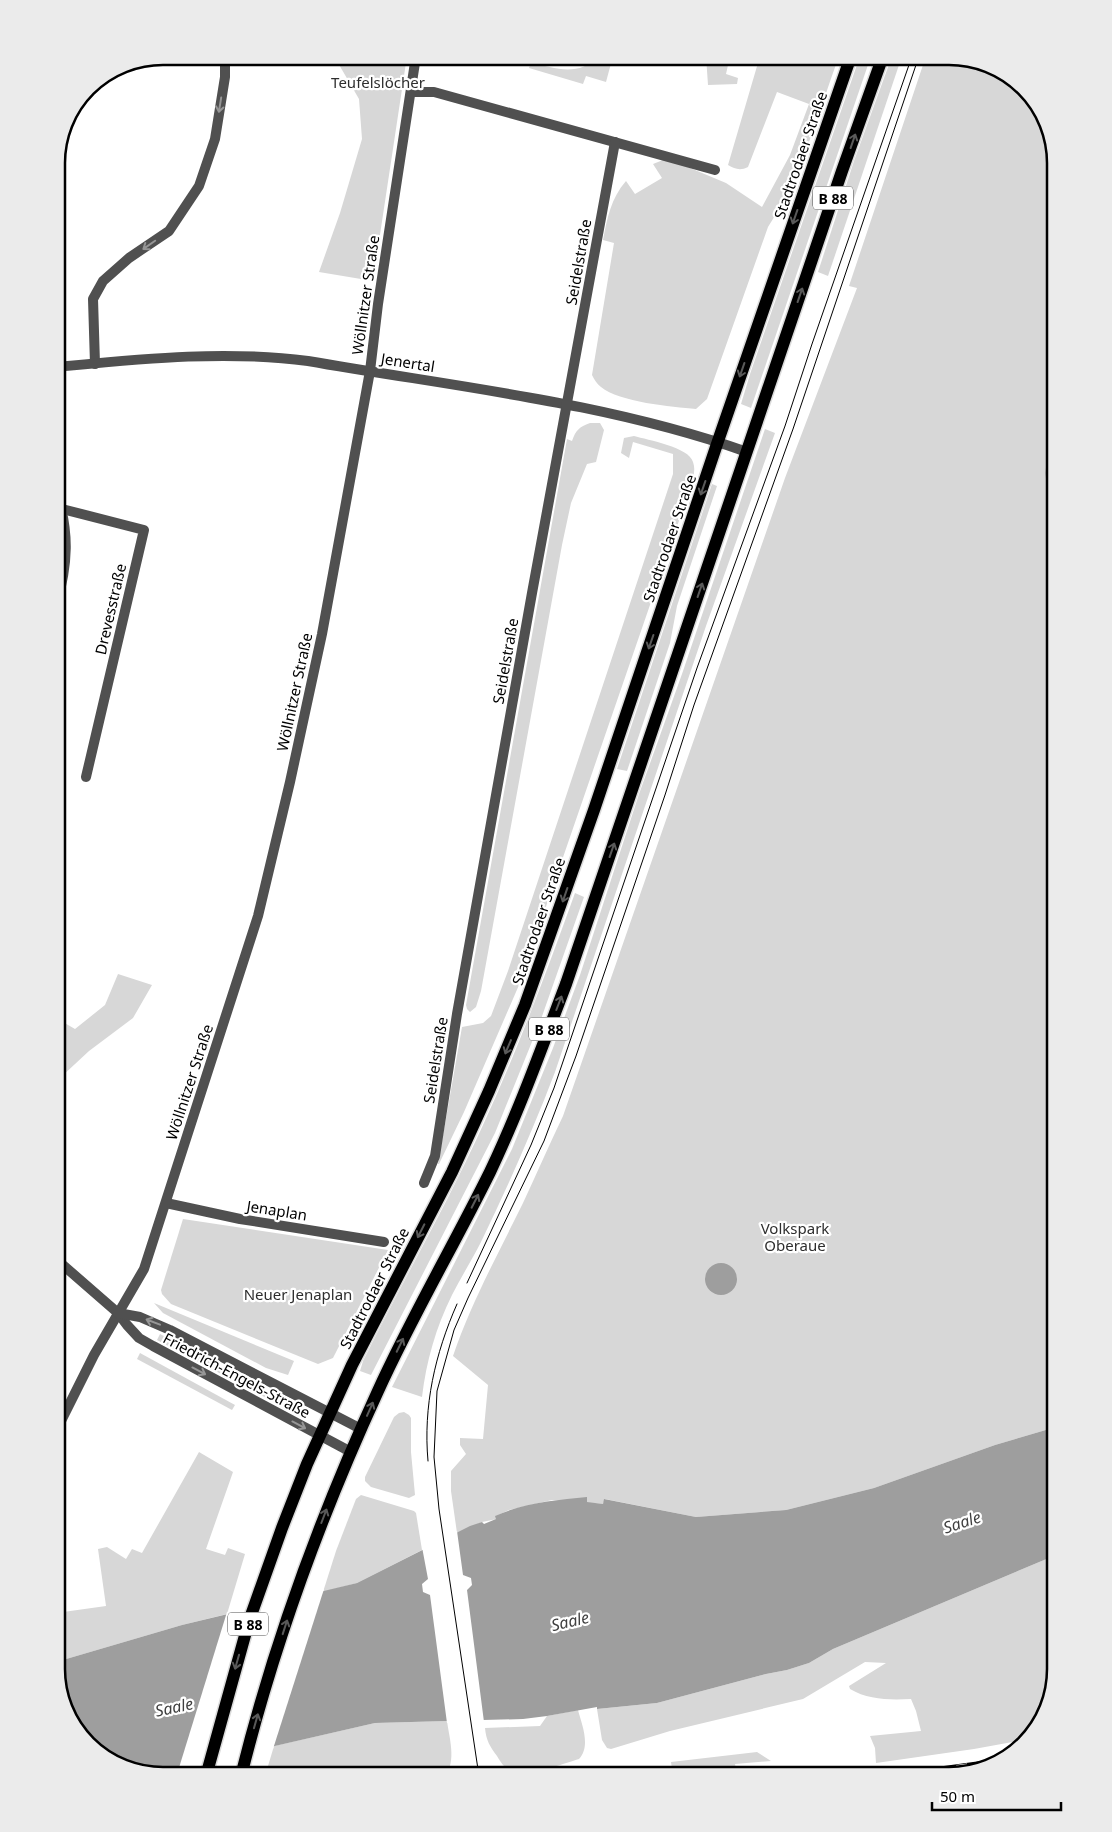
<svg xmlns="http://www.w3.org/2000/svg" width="1112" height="1832" viewBox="0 0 1112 1832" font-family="'Noto Sans',sans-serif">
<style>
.green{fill:#d7d7d7}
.water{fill:#9e9e9e}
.pier{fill:#fff}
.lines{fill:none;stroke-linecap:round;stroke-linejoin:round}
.stream{stroke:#9e9e9e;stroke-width:5}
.primary-casing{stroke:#dbdbdb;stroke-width:15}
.minor{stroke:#505050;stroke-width:10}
.tertiary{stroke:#505050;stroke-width:10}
.primary{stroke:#000;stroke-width:12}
.tram{stroke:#000;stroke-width:1}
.rail-casing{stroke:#000;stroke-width:5.5}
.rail{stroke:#fff;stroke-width:4;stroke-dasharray:11;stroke-linecap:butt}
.oneway{stroke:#969696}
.oneway2{stroke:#595959}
.labels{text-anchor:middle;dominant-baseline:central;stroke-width:4.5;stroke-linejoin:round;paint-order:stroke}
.shield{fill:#fff;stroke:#4c4c4c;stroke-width:1}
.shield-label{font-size:14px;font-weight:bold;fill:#000}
.park-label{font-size:15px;fill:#2e2e2e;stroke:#fff}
.street-label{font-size:15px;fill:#000;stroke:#fff}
.water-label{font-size:16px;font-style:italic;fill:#3f3f3f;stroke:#fff}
.rim{fill:none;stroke:#000;stroke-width:2.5}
</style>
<rect width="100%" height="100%" fill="#fff"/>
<g class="green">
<polygon points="334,56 407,56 373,281 319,272 340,213 362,139 359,99"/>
<path d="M599 56H613L606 82 586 76 583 84 529 68 531 62C555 69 579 77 599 56Z"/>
<polygon points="706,56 730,56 726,74 738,78 737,84 708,85"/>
<path d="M760 56H839C818 114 802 175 768 227L707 399 696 409C672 407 619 402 601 387 597 384 594 379 592 375L614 243 603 240C607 219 611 198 626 181L635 194 662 178 653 164 663 160 683 165 726 183 762 207 790 155 809 104 777 92 748 167C740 171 735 169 728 165Z"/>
<polygon points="860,56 871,56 751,408 741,404 750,374"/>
<polygon points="892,56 902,56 828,276 818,272 854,161"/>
<path d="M926 56 956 57 1008 74 1045 116 1056 163V1427L995 1445 874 1488 786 1510 696 1517 605 1499 603 1504 552 1500 509 1510 496 1516 497 1519 482 1522 457 1533 451 1491V1471L466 1454 460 1445V1438L483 1439 488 1385 453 1356C471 1303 498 1254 523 1203 536 1175 549 1145 563 1116L785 478 857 288 849 286Z"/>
<path d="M590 423H600L604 430 596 462 587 464 571 503 562 545 481 991 476 1007 470 1012 467 1009 466 1005 567 439 572 441C576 430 579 427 590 423Z"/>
<path d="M765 429 775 433 706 626 555 1072C533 1130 508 1186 481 1242 472 1260 461 1277 452 1295 436 1327 426 1362 422 1397L392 1387 512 1149 553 1048 580 975 639 794 682 674Z"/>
<path d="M634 436C648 440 689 447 693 462 696 470 693 478 691 486L519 985 464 1112 439 1164H438L462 1027 483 1023 491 1016 508 971 673 474V454L633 442 629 458 621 453 624 438Z"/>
<polygon points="712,484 717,486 677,606 670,643 627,771 617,769"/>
<path d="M575 893 584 897 540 1022 495 1133 371 1375 360 1371 363 1361C402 1282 447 1205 483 1125 518 1049 547 971 575 893Z"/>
<polygon points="118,974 152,985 133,1018 89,1051 61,1077 56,1075 56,1018 75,1029 105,1005"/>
<polygon points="183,1219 388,1250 333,1358 318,1364 171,1304 162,1294 161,1290"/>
<polygon points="154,1303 294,1361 288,1375 266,1368 163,1313"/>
<polygon points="160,1334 277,1396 274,1402 157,1340"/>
<polygon points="140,1353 235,1405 232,1410 137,1359"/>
<polygon points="404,1412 409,1415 411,1418 411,1452 415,1495 409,1498 371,1487 365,1481 365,1477 394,1417 399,1413"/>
<polygon points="199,1452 233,1472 206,1549 225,1555 228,1548 245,1554 227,1614 182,1625 56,1662 56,1613 106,1606 98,1549 107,1547 126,1559 132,1549 142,1553"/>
<polygon points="361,1495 414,1511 416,1513 422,1550 357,1583 323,1592 336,1551 356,1499"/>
<path d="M1056 1555V1669L1038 1728 1024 1740 974 1749 876 1763 875 1748 870 1736 921 1731 916 1711 911 1699C890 1700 868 1700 850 1689L849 1686 886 1663 865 1662 803 1699 670 1731 611 1749 607 1748 602 1740 597 1709 657 1703 766 1674 787 1670 809 1663 833 1649Z"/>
<path d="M578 1710C582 1725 591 1746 579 1759 562 1764 527 1778 510 1770 504 1768 500 1761 497 1756 490 1747 486 1740 485 1728L540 1726 547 1716Z"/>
<path d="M447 1721C449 1737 457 1761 445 1776H265L274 1746 375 1723Z"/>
<polygon points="757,1752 771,1761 735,1764 736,1769 704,1773 698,1776 638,1776 668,1772 672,1769 671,1762"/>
</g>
<g class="water">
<circle cx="721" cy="1279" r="16"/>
<path d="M1056 1427V1555L833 1649 809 1663 787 1670 766 1674 657 1703 597 1709V1707L547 1716 523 1719 375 1723 153 1774 104 1758 67 1716 56 1669V1662L182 1625 357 1583 470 1526 482 1522 484 1524 496 1519 495 1516C524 1503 556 1500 587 1497V1502L603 1504 604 1499 696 1517 786 1510 874 1488 995 1445Z"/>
</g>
<g class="pier">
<polygon points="457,1531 463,1575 471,1578 472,1585 467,1590 484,1722 447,1723 430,1595 423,1592 422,1584 428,1579 422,1547"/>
<polygon points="324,1589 273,1749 178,1771 227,1612"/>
</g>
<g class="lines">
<g class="stream">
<polyline points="1051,506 1048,473 1053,421 1056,416"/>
<polyline points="1053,526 1056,538"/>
</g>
<g class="primary-casing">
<g id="primary">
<polyline points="206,1776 249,1621 282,1528 307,1464 352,1365 452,1172 489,1091 525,1005 594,810 718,441 851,56"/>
<path d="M241 1776C274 1643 321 1515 378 1391 412 1316 454 1245 490 1172 519 1111 542 1047 566 984L842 171 883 56"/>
</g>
</g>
<g class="minor">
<polyline points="411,92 434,92 715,170"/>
<polyline points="95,364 93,299 103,281 129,258 169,231 199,186 215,139 225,77 225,56"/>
<path d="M56 367C140 359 224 350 308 361 456 387 605 402 747 452"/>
<polyline points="62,509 144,530 86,777"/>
<path d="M56 606C68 565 70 532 56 491"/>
<polyline points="424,1183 435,1156 457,1014 532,593 615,142"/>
<polyline points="166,1203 240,1219 384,1242"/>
<polyline points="56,1431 94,1355 144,1269 258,916 290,782 322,634 370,371 378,304 416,56"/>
</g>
<g class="tertiary">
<polyline points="56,1259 118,1313 127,1325 139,1338 153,1346 351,1452"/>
<polyline points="118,1313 140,1317 170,1330 361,1429"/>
</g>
<use href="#primary" class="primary"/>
<g class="tram">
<polyline points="467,1283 531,1145 554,1088 697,668 785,426 812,344 910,62"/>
<path d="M428 1461C423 1406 435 1354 457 1304"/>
<polyline points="479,1776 439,1509 434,1457 437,1391 454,1330 468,1298 544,1141 576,1056 665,795 694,705 793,429 919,56"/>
</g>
<g class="rail-casing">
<polyline id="rail" points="891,1776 1001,1761"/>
</g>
<use href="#rail" class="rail"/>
</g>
<defs><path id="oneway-shaft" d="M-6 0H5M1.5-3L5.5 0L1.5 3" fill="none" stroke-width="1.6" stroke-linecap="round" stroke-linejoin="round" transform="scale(1.25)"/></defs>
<g class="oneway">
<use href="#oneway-shaft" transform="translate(220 105) rotate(99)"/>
<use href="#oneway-shaft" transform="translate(149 245) rotate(145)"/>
<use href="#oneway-shaft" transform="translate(153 1322) rotate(-159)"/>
<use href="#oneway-shaft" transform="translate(199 1371) rotate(28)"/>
<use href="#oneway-shaft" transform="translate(299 1425) rotate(28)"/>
</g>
<g class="oneway2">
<use href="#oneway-shaft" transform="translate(853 141) rotate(-71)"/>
<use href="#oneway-shaft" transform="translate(795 217) rotate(109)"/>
<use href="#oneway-shaft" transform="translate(800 295) rotate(-71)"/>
<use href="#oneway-shaft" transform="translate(742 370) rotate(109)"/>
<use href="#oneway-shaft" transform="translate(703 488) rotate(109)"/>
<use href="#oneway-shaft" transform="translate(700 590) rotate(-71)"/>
<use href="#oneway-shaft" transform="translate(651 642) rotate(109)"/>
<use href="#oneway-shaft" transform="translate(612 850) rotate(-71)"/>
<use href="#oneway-shaft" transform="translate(565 895) rotate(109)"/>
<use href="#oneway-shaft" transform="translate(559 1003) rotate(-69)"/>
<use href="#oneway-shaft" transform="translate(508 1047) rotate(113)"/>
<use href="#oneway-shaft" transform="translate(475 1201) rotate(-63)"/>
<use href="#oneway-shaft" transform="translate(421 1231) rotate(117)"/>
<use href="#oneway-shaft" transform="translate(400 1345) rotate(-64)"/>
<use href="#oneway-shaft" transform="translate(370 1409) rotate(-66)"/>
<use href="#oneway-shaft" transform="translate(324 1516) rotate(-69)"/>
<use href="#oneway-shaft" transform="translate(285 1627) rotate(-72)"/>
<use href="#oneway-shaft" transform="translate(237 1662) rotate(106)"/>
<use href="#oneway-shaft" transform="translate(256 1721) rotate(-74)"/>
</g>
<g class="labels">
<g class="shield">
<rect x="813" y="186.5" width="40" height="23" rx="4"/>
<rect x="529" y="1017.5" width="40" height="23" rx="4"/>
<rect x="228" y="1612.5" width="40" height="23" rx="4"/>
</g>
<g class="shield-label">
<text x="833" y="198">B 88</text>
<text x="549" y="1029">B 88</text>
<text x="248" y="1624">B 88</text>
</g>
<g class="park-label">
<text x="378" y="82">Teufelslöcher</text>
<text x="795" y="1228">Volkspark<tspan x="795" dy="17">Oberaue</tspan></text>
<text x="298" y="1294">Neuer Jenaplan</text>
</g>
<g class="street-label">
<text transform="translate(800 155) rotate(-71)">Stadtrodaer Straße</text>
<text transform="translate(578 262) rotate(-80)">Seidelstraße</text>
<text transform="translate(365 295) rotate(-82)">Wöllnitzer Straße</text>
<text transform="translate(408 362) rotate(9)">Jenertal</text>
<text transform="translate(669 538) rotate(-71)">Stadtrodaer Straße</text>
<text transform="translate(110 609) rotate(-77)">Drevesstraße</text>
<text transform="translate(505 661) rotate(-80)">Seidelstraße</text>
<text transform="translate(294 692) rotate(-78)">Wöllnitzer Straße</text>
<text transform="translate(538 921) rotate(-71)">Stadtrodaer Straße</text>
<text transform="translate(435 1060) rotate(-81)">Seidelstraße</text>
<text transform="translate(189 1082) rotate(-72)">Wöllnitzer Straße</text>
<text transform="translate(277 1210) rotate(9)">Jenaplan</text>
<text transform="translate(374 1288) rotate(-63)">Stadtrodaer Straße</text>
<text transform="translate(237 1375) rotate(28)">Friedrich-Engels-Straße</text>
</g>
<g class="water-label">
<text transform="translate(962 1522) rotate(-18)">Saale</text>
<text transform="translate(570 1621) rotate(-13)">Saale</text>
<text transform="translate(174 1707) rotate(-12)">Saale</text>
</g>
</g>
<path d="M0 0H1112V1832H0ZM163 65H949A98 98 0 0 1 1047 163V1669A98 98 0 0 1 949 1767H163A98 98 0 0 1 65 1669V163A98 98 0 0 1 163 65Z" fill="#ebebeb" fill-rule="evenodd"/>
<path class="rim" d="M163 65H949A98 98 0 0 1 1047 163V1669A98 98 0 0 1 949 1767H163A98 98 0 0 1 65 1669V163A98 98 0 0 1 163 65Z"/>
<path d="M932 1802v8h129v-8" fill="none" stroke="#000000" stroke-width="2.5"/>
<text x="940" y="1802" font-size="15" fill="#000000" stroke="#ffffff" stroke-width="4" paint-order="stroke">50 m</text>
</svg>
